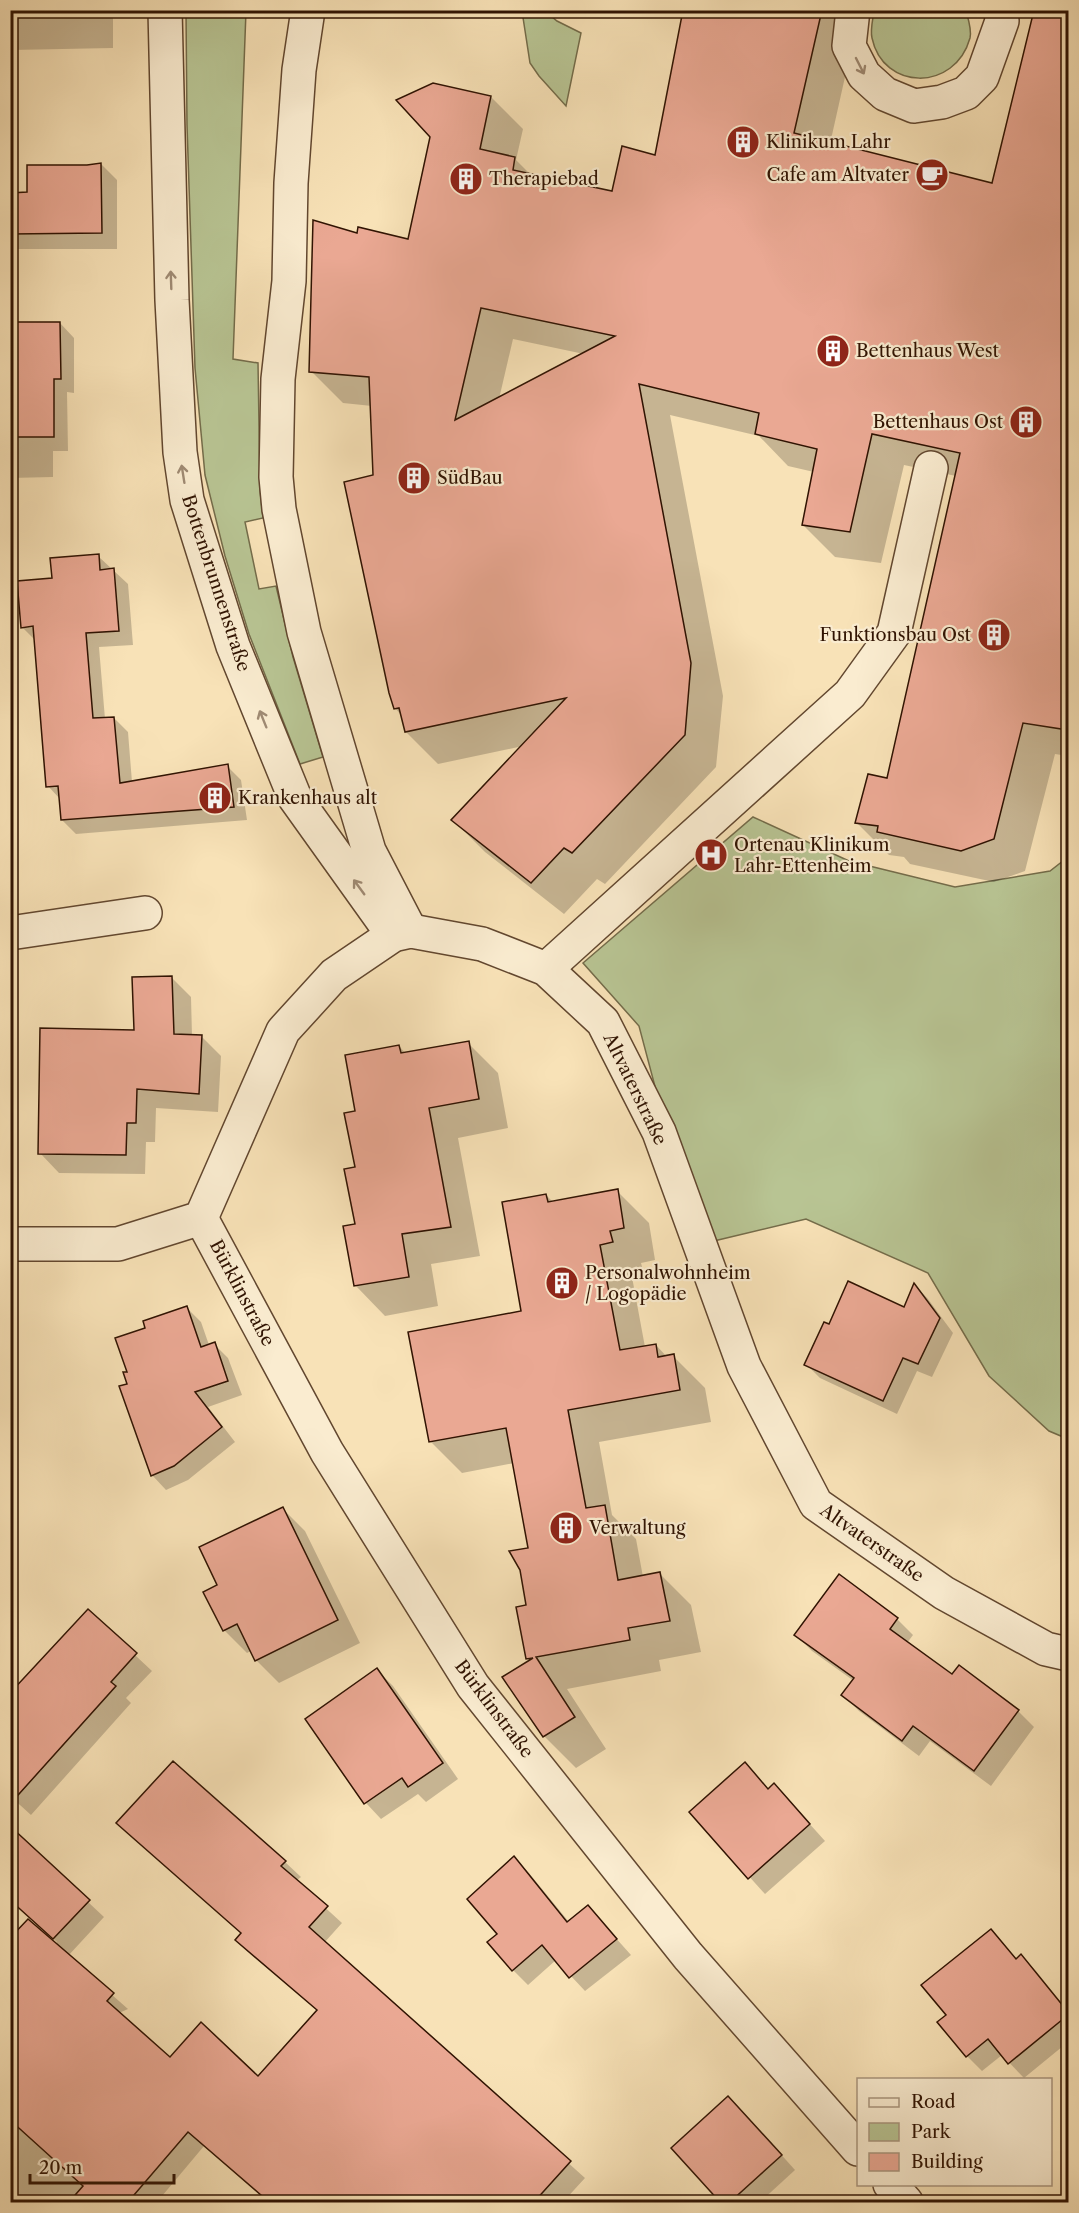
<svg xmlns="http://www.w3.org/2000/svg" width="1079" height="2213" viewBox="0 0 1079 2213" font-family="'Libre Caslon Text',serif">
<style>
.green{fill:#b8c493;stroke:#746c4a;stroke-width:1.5}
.shadow{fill:#0003;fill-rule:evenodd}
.building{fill:#eaa893;stroke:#301302;stroke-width:1.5;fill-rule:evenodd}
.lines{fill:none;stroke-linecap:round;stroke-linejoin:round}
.minor-casing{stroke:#62472f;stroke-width:36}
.minor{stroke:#faecd0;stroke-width:33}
.oneway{stroke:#9f8a73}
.labels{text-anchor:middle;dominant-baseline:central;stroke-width:4.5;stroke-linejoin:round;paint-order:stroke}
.poi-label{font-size:18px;fill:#301302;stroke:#faecd0;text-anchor:start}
.street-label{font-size:18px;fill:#301302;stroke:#faecd0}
</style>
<rect width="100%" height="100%" fill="#f8e2b7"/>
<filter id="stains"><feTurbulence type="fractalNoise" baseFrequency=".00333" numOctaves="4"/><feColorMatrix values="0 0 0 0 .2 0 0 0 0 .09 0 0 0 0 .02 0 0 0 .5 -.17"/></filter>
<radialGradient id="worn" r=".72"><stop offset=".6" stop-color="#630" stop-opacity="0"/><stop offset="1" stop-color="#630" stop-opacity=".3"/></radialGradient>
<g class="green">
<polygon points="186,11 246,11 233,359 258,363 260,490 263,518 245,522 259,589 276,586 293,657 323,757 300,764 249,634 225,556 205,475 195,368 187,125"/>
<polygon points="522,11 545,11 557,21 581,33 566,106 539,76 530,63"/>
<path d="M874 11H966C968 18 972 30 970 38 955 92 883 91 872 38 870 30 873 19 874 11Z"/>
<polygon points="753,817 849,861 955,887 1050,871 1068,857 1068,1439 1049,1431 989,1376 928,1273 806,1219 697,1245 639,1026 583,963"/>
</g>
<g class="shadow">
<polygon points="10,10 113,10 113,48 12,50 10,48"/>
<path d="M684 10H860L830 144 993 184 1035 10H1068V756L1055 754 1025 871 994 882 910 864 904 857 889 855 857 823 888 779 956 476 904 465 881 563 835 557 803 525 814 472 788 466 759 436 670 415 723 696 716 767 605 884 597 879 564 914 485 852 453 820 523 746 438 764 406 732 402 716 395 708 375 476 372 406 343 403 311 371 358 235 409 241 491 97 523 129 516 160 531 175 613 193 656 157ZM513 339 584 354 499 399Z"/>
<polygon points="101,164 117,180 117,249 18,249 10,242 10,194 29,193 88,166"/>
<polygon points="10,323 60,323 74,338 74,393 67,392 68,451 53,451 53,477 10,478"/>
<polygon points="98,556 128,584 133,645 99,647 105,719 114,718 128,732 132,782 227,766 241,780 247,820 76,834 62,820 60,799 48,786 36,641 22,627 54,580"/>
<polygon points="171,977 191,997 192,1036 202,1037 221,1056 218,1112 156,1108 155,1142 146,1142 145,1174 59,1173 40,1153 135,1032"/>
<polygon points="468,1043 498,1073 508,1128 458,1138 480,1256 431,1264 438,1306 385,1316 356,1286 357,1112 399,1046 406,1054"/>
<polygon points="617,1191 649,1223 655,1260 641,1263 644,1274 632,1277 645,1347 656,1345 667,1357 673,1356 705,1388 711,1422 599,1442 612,1515 636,1539 643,1577 659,1573 691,1605 701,1652 659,1660 661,1671 567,1689 606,1749 576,1768 544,1736 530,1661 527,1658 529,1549 514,1463 462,1473 430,1441 523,1312 546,1195 553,1202"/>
<polygon points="915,1285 928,1299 953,1333 932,1377 917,1371 897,1414 820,1378 806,1364 904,1309"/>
<polygon points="187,1308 201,1322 209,1345 214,1344 228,1358 242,1395 208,1407 235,1442 188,1480 166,1490 152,1475 121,1387 129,1385 129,1373 147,1329"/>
<polygon points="283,1509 305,1531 360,1643 279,1683 256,1660 251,1651 247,1653 224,1630 219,1586"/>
<polygon points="839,1576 897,1619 913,1635 907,1643 952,1676 959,1667 1018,1711 1034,1727 991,1786 930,1741 919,1756 859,1711 843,1695 854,1681 812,1651 796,1635"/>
<polygon points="88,1611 152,1671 126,1698 131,1703 31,1815 10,1796"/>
<polygon points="377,1670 393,1686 458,1779 426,1802 418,1794 381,1819 366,1803 307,1719"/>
<polygon points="173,1763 285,1862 301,1877 296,1881 342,1923 324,1943 585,2178 563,2202 492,2202 488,2198 484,2202 268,2202 204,2146 157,2202 10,2202 10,2069 57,1942 19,1907 88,1902 104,1917 68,1956 128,2009 119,2013 170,2059 258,2078 318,2011 237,1940 242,1934 118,1823"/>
<polygon points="761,1780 769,1790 789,1801 825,1841 765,1894 691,1812"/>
<polygon points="514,1858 529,1873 569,1922 588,1907 631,1955 585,1991 556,1960 528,1985 513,1970 499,1934"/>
<polygon points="991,1931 1018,1960 1021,1956 1036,1971 1068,2011 1068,2042 1024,2078 1002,2055 982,2071 967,2056 948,2015"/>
<polygon points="743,2112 795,2170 760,2202 722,2202 673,2148"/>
</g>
<g class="building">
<path d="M683 10H822L794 133 992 183 1034 10H1068V730L1023 723 994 839 961 851 877 832 878 826 855 823 868 774 887 778 960 453 872 434 850 532 802 525 817 449 755 434 759 413 639 384 691 663 685 735 572 853 564 848 531 883 451 820 566 698 405 732 399 708 394 709 389 693 344 482 373 475 369 377 309 372 313 220 357 233 358 227 408 239 430 137 396 100 433 83 491 96 480 149 515 157 513 170 612 191 622 146 655 155ZM481 308 615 336 455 420Z"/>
<polygon points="101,163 102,233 10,234 10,193 27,192 27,165 87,165"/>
<polygon points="10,322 60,322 61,379 54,379 54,437 10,437"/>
<polygon points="99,554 100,570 114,568 119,631 86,633 93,718 114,717 120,783 228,764 234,807 61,820 58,786 46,787 33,626 21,628 17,581 52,578 50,558"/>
<polygon points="172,976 174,1034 202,1035 199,1094 137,1089 136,1123 127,1123 126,1155 38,1154 40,1028 134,1030 132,977"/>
<polygon points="469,1041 479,1099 429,1108 451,1227 402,1234 409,1277 354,1286 343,1226 355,1224 344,1169 355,1167 344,1113 355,1111 345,1055 399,1045 401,1053"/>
<polygon points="618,1189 624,1228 610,1231 613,1242 600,1245 620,1350 656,1344 658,1357 674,1354 680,1390 568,1410 586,1508 605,1505 618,1580 660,1572 670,1621 628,1628 630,1640 536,1657 575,1717 543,1737 502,1677 533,1658 526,1659 516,1607 526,1605 520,1570 509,1551 528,1548 506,1428 429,1442 408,1332 521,1311 502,1202 546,1194 548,1202"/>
<polygon points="848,1281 904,1307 914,1283 940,1318 918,1364 903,1358 883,1401 804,1365 824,1322 829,1324"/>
<polygon points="187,1306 201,1347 215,1342 228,1381 195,1392 222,1427 174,1466 151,1476 119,1386 127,1384 123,1372 127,1372 115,1338 145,1328 143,1321"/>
<polygon points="283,1507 338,1620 255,1661 237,1624 223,1631 203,1592 217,1585 199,1547"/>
<polygon points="839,1574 898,1618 890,1629 952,1674 959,1665 1019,1710 974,1771 913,1726 902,1741 841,1695 854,1678 794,1635"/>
<polygon points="88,1609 137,1653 111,1682 116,1686 10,1804 10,1693"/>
<polygon points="377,1668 443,1763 408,1787 402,1778 364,1804 305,1719"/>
<polygon points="173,1761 286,1861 281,1866 328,1906 309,1927 571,2161 534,2202 269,2202 188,2132 128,2202 69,2202 83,2186 10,2120 10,1938 28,1919 114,1993 107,2001 170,2057 201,2022 258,2076 317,2010 235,1940 241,1933 116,1823"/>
<polygon points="745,1762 768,1789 774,1783 810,1824 748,1879 689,1812"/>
<polygon points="10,1826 90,1900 53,1939 10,1900"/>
<polygon points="514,1856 567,1922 588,1905 617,1939 569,1978 542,1945 512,1971 487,1942 497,1934 467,1899"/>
<polygon points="991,1929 1016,1959 1021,1954 1068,2012 1068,2015 1008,2064 988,2039 966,2057 937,2022 946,2015 921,1985"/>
<polygon points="728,2096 782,2155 730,2202 720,2202 671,2148"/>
</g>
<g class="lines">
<g class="minor-casing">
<g id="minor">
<polyline points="165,10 172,300 180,452 187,500 233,646 295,798 393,935"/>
<polyline points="308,10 299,70 291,183 289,281 278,379 276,477 279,509 304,632 369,851 410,930"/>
<polyline points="853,10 849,46 864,75 885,94 914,106 942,102 966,93 982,77 1002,21 1001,10"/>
<polyline points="10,933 145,913"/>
<polyline points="546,969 850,694 894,633 931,468"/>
<polyline points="201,1218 327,1452 473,1686 688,1956 858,2149"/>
<polyline points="10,1244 118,1244 201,1218 283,1031 334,975 393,935 411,931 482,944 546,969 603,1022 659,1132 744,1366 816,1504 944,1593 1046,1649 1068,1654"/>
<polyline points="890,2184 906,2202"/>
</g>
</g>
<use href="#minor" class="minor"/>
</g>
<defs><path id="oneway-shaft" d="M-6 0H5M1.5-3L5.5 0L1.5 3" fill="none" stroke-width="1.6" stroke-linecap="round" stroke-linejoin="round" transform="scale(1.5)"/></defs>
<g class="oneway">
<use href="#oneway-shaft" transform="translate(860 66) rotate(63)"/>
<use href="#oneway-shaft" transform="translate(171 280) rotate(-92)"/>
<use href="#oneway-shaft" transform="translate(183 474) rotate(-99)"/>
<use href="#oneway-shaft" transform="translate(263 719) rotate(-112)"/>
<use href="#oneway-shaft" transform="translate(359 887) rotate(-126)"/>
</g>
<defs>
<g id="building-disc" transform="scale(1.725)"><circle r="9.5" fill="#8f2418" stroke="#faecd0"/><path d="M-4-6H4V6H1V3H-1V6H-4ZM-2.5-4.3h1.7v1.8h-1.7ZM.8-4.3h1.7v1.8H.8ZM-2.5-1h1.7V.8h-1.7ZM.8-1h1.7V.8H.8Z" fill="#fff"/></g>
<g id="cafe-disc" transform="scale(1.725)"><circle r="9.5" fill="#8f2418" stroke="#faecd0"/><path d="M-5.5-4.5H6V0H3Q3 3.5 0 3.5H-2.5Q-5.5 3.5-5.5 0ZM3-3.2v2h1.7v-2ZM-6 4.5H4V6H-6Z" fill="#fff"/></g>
<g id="hospital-disc" transform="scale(1.725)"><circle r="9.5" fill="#8f2418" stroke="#faecd0"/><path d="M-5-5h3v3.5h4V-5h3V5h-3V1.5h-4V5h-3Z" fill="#fff"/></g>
</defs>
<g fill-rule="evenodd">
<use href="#building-disc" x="743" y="142"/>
<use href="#cafe-disc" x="932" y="175"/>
<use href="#building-disc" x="466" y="179"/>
<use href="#building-disc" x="833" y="351"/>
<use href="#building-disc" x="1026" y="422"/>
<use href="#building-disc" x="414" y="478"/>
<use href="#building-disc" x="994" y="635"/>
<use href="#building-disc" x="215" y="798"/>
<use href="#hospital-disc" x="711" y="855"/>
<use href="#building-disc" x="562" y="1283"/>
<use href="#building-disc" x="566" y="1528"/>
</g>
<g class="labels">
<g class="poi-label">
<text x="766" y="142">Klinikum Lahr</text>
<text x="909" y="175" text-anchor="end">Cafe am Altvater</text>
<text x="489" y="179">Therapiebad</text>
<text x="856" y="351">Bettenhaus West</text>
<text x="1003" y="422" text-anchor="end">Bettenhaus Ost</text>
<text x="437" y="478">SüdBau</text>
<text x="971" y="635" text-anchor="end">Funktionsbau Ost</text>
<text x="238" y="798">Krankenhaus alt</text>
<text x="734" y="845">Ortenau Klinikum<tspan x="734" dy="21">Lahr-Ettenheim</tspan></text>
<text x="585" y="1273">Personalwohnheim<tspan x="585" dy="21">/ Logopädie</tspan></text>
<text x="589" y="1528">Verwaltung</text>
</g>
<g class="street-label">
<text transform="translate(216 583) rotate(72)">Bottenbrunnenstraße</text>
<text transform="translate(635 1089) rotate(64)">Altvaterstraße</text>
<text transform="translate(242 1293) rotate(62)">Bürklinstraße</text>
<text transform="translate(872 1543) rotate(35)">Altvaterstraße</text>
<text transform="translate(494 1709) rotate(53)">Bürklinstraße</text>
</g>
</g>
<rect width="1079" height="2213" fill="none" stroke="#f8e2b7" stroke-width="36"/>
<rect x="12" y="12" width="1055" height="2189" fill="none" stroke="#301302" stroke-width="3"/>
<rect x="18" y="18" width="1043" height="2177" fill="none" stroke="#301302" stroke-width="1.5"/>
<rect x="857" y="2078" width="195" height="108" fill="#faecd0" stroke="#a9957e" stroke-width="1.5"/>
<rect x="869" y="2098" width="30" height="9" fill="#faecd0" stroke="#a9957e" stroke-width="1.5"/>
<text x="911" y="2108" font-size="18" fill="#301302">Road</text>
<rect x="869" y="2123" width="30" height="18" fill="#b8c493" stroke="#a9957e" stroke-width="1.5"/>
<text x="911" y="2138" font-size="18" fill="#301302">Park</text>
<rect x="869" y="2153" width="30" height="18" fill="#eaa893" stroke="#a9957e" stroke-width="1.5"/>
<text x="911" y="2168" font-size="18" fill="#301302">Building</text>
<path d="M30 2174v9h144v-9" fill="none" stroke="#301302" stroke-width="3"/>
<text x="39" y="2174" font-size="18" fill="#301302" stroke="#faecd0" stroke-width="4.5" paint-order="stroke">20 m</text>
<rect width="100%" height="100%" filter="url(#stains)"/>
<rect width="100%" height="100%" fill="url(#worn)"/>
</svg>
